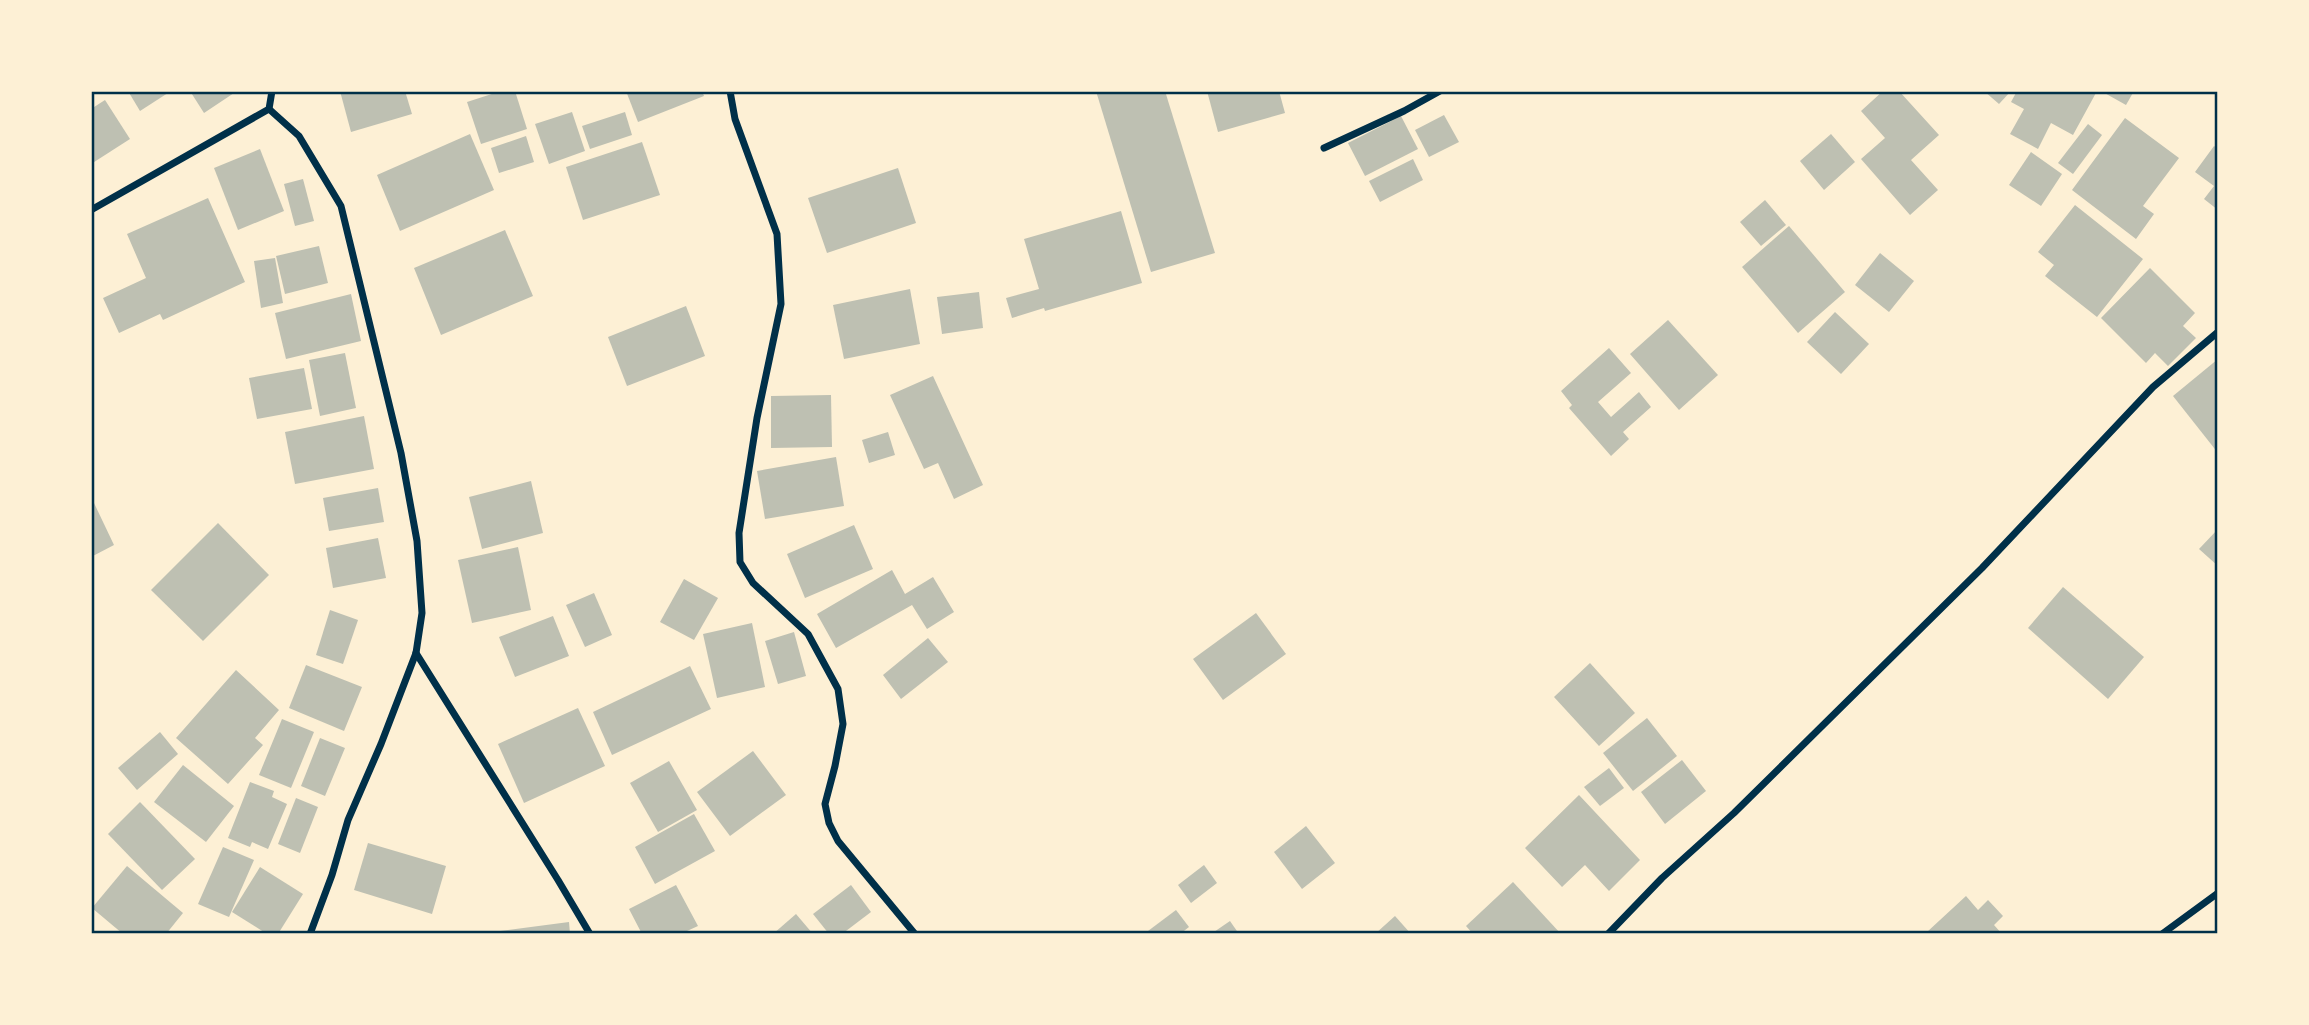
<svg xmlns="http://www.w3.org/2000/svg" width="2309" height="1025" viewBox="0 0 2309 1025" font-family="'IBM Plex Sans',sans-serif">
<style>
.building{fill:#bec0b2}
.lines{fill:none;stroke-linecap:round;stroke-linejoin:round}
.minor{stroke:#003049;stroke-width:7}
.neatline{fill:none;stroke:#003049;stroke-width:2.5}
</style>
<rect width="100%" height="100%" fill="#fdf0d5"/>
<g class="building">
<polygon points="128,91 171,91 140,111"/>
<polygon points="190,91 237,91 204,113"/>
<polygon points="340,91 405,91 412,114 351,132"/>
<polygon points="501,91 515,91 527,129 481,144 467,102"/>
<polygon points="626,91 702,91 704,96 638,122"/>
<polygon points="1096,91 1165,91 1215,253 1151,272"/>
<polygon points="1207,91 1279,91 1285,113 1218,132"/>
<polygon points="1883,91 1899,91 1939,135 1911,160 1938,190 1910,215 1861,159 1885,138 1861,111"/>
<polygon points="1984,91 2011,91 1999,104"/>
<polygon points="2017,91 2097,91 2073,135 2051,123 2038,149 2010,134 2024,109 2011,102"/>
<polygon points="2101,91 2134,91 2126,105"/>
<polygon points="105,100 130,139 91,164 91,109"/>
<polygon points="572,112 585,151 549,164 535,124"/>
<polygon points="625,112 632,135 590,149 582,126"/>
<polygon points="1444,115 1459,142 1429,157 1415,130"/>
<polygon points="1401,116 1418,149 1365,176 1348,143"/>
<polygon points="2125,118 2179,158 2143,206 2154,214 2136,239 2072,190"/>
<polygon points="2088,124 2102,135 2073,174 2058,163"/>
<polygon points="470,134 494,190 400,231 377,175"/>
<polygon points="1831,134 1855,162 1824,190 1800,161"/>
<polygon points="526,136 534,162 499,173 491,148"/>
<polygon points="642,142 660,195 583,220 566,167"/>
<polygon points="2214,146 2218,149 2218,210 2204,199 2214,186 2195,172"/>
<polygon points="260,149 284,211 238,230 214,168"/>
<polygon points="2031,152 2062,174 2041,206 2009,185"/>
<polygon points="1413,159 1423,180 1380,202 1369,181"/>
<polygon points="898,168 916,223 827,253 808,198"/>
<polygon points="303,179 314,221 295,226 284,184"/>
<polygon points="208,198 245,282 163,320 160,314 119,333 103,298 146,278 127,234"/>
<polygon points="1765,200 1786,225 1761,246 1740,222"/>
<polygon points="2075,205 2143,259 2097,317 2045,276 2054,265 2038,252"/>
<polygon points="1121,211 1142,283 1045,311 1044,308 1012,318 1006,298 1039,289 1024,239"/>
<polygon points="1789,226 1845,292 1798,333 1742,267"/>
<polygon points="505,230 533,296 441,335 414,268"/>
<polygon points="319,246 328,283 285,294 276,256"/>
<polygon points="1880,253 1914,281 1889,312 1855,285"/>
<polygon points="275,258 283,303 261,308 254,261"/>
<polygon points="2150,268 2195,313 2183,326 2196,338 2168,366 2155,353 2146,363 2101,318"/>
<polygon points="910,289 920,344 844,359 833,305"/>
<polygon points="979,292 983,328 942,334 937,297"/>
<polygon points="351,294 361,341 286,359 275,313"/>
<polygon points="686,306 705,356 627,386 608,337"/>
<polygon points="1835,312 1869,344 1841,374 1807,342"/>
<polygon points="1668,320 1718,375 1679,410 1630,354"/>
<polygon points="1609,348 1631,373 1598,402 1611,417 1639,392 1651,407 1623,432 1629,439 1611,456 1569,408 1572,405 1561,391"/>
<polygon points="345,353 356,408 320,416 309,360"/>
<polygon points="2218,359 2218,453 2173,396"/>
<polygon points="304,368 312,409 257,419 249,378"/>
<polygon points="933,376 983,485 954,499 938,463 924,469 890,395"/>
<polygon points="831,395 832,447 771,448 771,396"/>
<polygon points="364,416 374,469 295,484 285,432"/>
<polygon points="888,432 895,455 869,463 862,440"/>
<polygon points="836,457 844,506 765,519 757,471"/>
<polygon points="531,481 543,533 482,549 469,497"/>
<polygon points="378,488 384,522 329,531 323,498"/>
<polygon points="94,503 114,545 91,557 91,504"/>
<polygon points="218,523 269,575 203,641 151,590"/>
<polygon points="854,525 873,569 805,598 787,554"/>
<polygon points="2218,529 2218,566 2199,549"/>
<polygon points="378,538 386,578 333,588 326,548"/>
<polygon points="518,547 531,610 472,623 458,560"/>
<polygon points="892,570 905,594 933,577 954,612 927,629 912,605 836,648 817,614"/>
<polygon points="684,579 718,598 694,640 660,622"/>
<polygon points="2063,587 2144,657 2108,699 2028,628"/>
<polygon points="594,593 612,635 585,647 566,605"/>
<polygon points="330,610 358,620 343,664 316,655"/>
<polygon points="1256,613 1286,654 1223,700 1193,659"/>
<polygon points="553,616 569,656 515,677 499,637"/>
<polygon points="752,623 765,687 717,698 703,634"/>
<polygon points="794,632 806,676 778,684 765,641"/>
<polygon points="928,638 948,662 901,699 883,675"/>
<polygon points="1590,663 1635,713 1599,746 1554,697"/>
<polygon points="306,665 362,687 344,731 289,708"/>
<polygon points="690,666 711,709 612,755 593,712"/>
<polygon points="236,670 279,710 255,738 263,745 228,784 176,738"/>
<polygon points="578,708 605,766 524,803 498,744"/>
<polygon points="1647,718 1677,756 1633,791 1603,753"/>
<polygon points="282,719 314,732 291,788 259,775"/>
<polygon points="160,732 178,754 137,790 118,768"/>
<polygon points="320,738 345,748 325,796 301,786"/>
<polygon points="753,751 786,795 730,836 697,792"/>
<polygon points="1682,760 1706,791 1665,824 1641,792"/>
<polygon points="669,761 697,810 658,832 630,783"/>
<polygon points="183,765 234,806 206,842 154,802"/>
<polygon points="1609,768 1624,788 1600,806 1584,787"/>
<polygon points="250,782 274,791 272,797 287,804 268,849 252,842 250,847 228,838"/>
<polygon points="1579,795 1640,860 1609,891 1585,865 1562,887 1525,848"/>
<polygon points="296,798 318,807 300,853 278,844"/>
<polygon points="140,802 195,859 162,890 108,834"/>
<polygon points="694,814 715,851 655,884 635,847"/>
<polygon points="1306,826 1335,863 1302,889 1274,852"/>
<polygon points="368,843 446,866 432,914 354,890"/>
<polygon points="223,847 254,860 229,917 198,904"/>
<polygon points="1204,865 1217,883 1191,903 1178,885"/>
<polygon points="127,866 183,913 166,934 123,934 92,908"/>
<polygon points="260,867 303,894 278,934 267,934 232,912"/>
<polygon points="1513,882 1561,934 1473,934 1466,926"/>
<polygon points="676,885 698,926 687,931 688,934 642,934 629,909"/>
<polygon points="851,885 871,912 842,934 829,934 813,914"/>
<polygon points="1966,896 1978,910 1988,900 2003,916 1994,925 2002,934 1929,934 1927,932"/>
<polygon points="1176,910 1189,927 1180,934 1144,934"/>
<polygon points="796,914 813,934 773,934"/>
<polygon points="1395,916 1411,934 1375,934"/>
<polygon points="1230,921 1239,934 1211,934"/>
<polygon points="569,922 570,934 492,934 492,932"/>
</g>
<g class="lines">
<g class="minor">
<polyline points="730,91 735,119 777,234 781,304 757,418 739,533 740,562 753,583 808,634 838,689 843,724 835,766 825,804 829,823 838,841 915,934"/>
<polyline points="269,109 299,136 341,206 401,453 417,541 422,613 416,653 381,744 348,820 332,875 310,934"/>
<polyline points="1324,148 1404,111 1440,91"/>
<polyline points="91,210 269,109 272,91"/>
<polyline points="416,653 558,880 590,934"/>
<polyline points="1608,934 1662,878 1734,813 1982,568 2153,387 2218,332"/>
<polyline points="2162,934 2218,893"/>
</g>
</g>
<rect width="2309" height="1025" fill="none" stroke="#fdf0d5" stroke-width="186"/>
<rect x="93" y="93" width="2123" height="839" class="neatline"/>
</svg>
